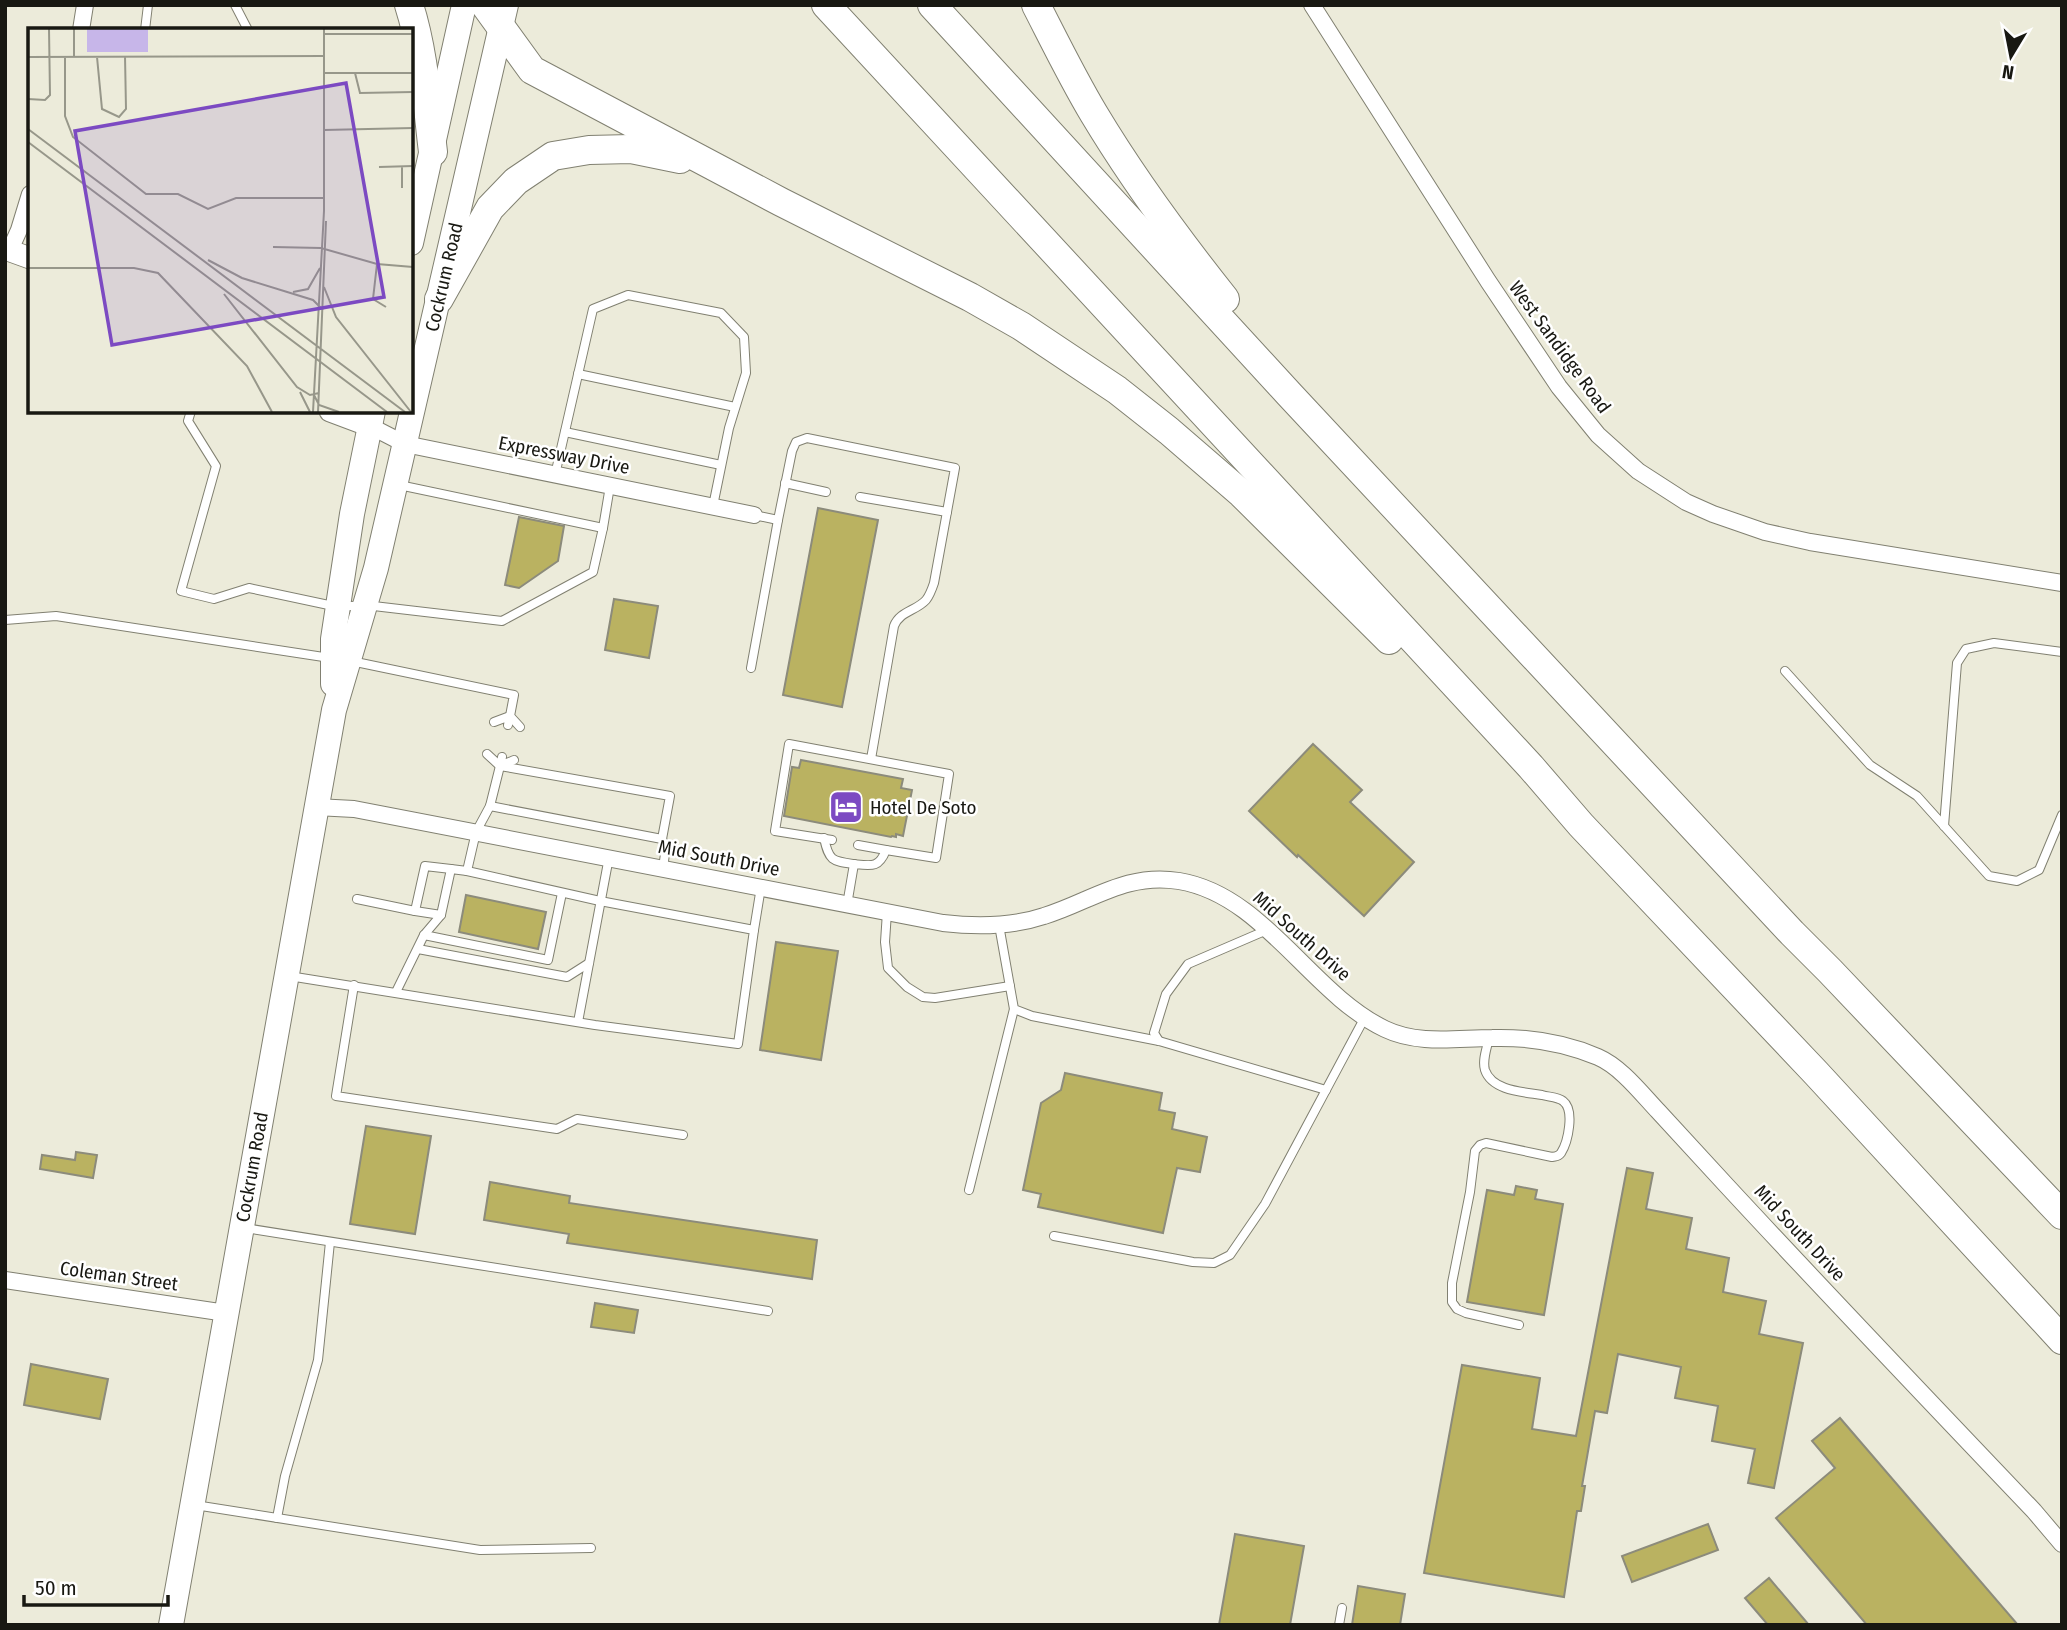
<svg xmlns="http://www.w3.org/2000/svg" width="2067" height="1630" viewBox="0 0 2067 1630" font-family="'Fira Sans Condensed',sans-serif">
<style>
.building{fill:#bab261;stroke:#8c8b7b;stroke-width:2}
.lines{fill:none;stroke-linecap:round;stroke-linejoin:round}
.lane-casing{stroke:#818071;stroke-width:10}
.street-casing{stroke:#818071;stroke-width:18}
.secondary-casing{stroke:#818071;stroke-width:23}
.primary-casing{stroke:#818071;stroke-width:26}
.highway-casing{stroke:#818071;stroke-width:30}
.lane{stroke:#fff;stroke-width:8}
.street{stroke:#fff;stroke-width:16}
.secondary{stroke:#fff;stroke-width:21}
.primary{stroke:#fff;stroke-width:24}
.highway{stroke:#fff;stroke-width:28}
.labels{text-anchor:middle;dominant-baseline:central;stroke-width:5;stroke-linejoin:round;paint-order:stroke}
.street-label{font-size:19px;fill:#181812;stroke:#fff}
.poi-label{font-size:19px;fill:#181812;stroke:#fff;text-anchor:start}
.inset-road{fill:none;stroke:#97978a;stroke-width:2}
.view{fill:#7c4ac2;fill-opacity:0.15;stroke:#7c4ac2;stroke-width:3.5}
.inset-edge{fill:none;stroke:#181812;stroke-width:3.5}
</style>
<rect width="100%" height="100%" fill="#ecebda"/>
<g class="building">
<polygon points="818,508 878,520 842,707 783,695"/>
<polygon points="519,517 564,526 558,561 519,588 505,585"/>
<polygon points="614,599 658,606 649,658 605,650"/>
<polygon points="1313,744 1362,790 1350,802 1414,862 1364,916 1298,855 1297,857 1249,811"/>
<polygon points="801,760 903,779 901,788 912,790 903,836 896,834 896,837 892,836 891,837 784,816 792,767 799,768"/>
<polygon points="466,895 546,912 538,949 459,932"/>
<polygon points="776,942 838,951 821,1060 760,1050"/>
<polygon points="1065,1073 1162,1093 1159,1110 1175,1113 1172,1129 1207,1137 1200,1172 1177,1168 1163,1233 1038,1207 1041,1194 1023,1190 1041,1103 1061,1090"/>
<polygon points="366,1126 431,1136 415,1234 350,1224"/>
<polygon points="76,1152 97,1155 93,1178 40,1169 42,1155 75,1160"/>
<polygon points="1627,1168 1653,1173 1646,1209 1692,1218 1686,1249 1729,1258 1723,1292 1766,1301 1759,1334 1803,1343 1774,1488 1748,1483 1755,1449 1712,1441 1718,1406 1675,1398 1681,1367 1618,1354 1607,1413 1595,1411 1582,1486 1585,1486 1581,1511 1577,1511 1564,1597 1424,1573 1462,1365 1540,1378 1532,1429 1576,1436"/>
<polygon points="490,1182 570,1196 569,1203 817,1240 812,1279 567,1243 569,1234 484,1220"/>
<polygon points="1516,1186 1537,1190 1535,1199 1563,1204 1544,1315 1467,1302 1487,1190 1514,1195"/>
<polygon points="595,1303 638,1310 634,1333 591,1327"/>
<polygon points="31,1364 108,1379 100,1419 24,1405"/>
<polygon points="1840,1418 2018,1625 1867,1625 1776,1518 1835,1468 1812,1441"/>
<polygon points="1708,1524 1718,1550 1632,1582 1622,1556"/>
<polygon points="1235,1534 1304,1546 1290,1625 1219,1625"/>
<polygon points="1769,1578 1809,1625 1768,1625 1745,1598"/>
<polygon points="1358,1586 1405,1594 1400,1625 1352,1625"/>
</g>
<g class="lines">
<g class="lane-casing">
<g id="lane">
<polyline points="235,5 248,30"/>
<polyline points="145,30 148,5"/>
<polyline points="578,374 735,407"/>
<polyline points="191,411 188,421 216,466 181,591 214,599 249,588 338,607 365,605 502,621 593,572 603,528 610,486"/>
<polyline points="565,432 721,465"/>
<polyline points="555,475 593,309 628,295 721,313 744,337 746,373 729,428 713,506"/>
<polyline points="785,483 826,492"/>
<polyline points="399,485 603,528"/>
<polyline points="860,497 947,512"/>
<path d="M754 515 778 520 792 451 796 442 807 438 955 468 934 583C932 589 930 595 926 600 916 611 900 611 894 626L871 759"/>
<polyline points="5,620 56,616 330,658"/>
<polyline points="351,661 514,695 510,716 520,727"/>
<polyline points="751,668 778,520"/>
<polyline points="1785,671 1870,765 1917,796 1989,876 2017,881 2039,870 2062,815"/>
<polyline points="494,722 510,716 508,725"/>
<polyline points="487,754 500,766 670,796 662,839 666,847 663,868"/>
<polyline points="502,757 500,766 514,760"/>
<polyline points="490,806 662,839"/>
<polyline points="1944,826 1957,663 1966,649 1994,643 2062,652"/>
<path d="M824 838C829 861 832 861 854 864"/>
<path d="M832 840 775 831 789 744 949 774 936 858 886 850C879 868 872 866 854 864L847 905"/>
<polyline points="858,845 886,850"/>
<polyline points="357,899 415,911 425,866 451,869"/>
<polyline points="415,911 441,915"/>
<polyline points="887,912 885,942 888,968 907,987 923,997 935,998 1010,986"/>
<polyline points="999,925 1014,1009 1032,1016 1159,1041 1326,1090"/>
<polyline points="754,930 761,887"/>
<polyline points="424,935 548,960 562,893"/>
<polyline points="418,949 567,977 589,963"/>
<polyline points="289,976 595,1025 738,1044 754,930 600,901 467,871 476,832 490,806 500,766"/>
<polyline points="354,985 336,1096 557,1129 577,1119 683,1135"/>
<polyline points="396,992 424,935 441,915 451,869 467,871"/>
<polyline points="578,1022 609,857"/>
<path d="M1489 1038C1487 1048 1482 1060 1485 1070 1492 1091 1524 1092 1542 1095 1549 1097 1558 1097 1563 1101 1575 1110 1568 1142 1561 1153 1558 1157 1557 1156 1552 1157L1486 1143 1480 1145 1475 1151 1470 1192 1452 1283V1302L1457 1309 1466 1313 1519 1325"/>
<polyline points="1159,1041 1154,1033 1166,994 1188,964 1267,930"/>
<polyline points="969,1190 1014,1009"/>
<polyline points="245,1228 768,1311"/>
<polyline points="1054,1236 1193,1262 1214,1263 1230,1255 1265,1204 1365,1017"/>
<polyline points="195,1505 480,1550 591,1548"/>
<polyline points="277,1518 285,1476 318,1360 330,1242"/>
<polyline points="1339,1625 1342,1608"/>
</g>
</g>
<g class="street-casing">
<g id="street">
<polyline points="1312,5 1488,281 1559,387 1598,435 1638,471 1686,502 1713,514 1765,532 1810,542 2062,583"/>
<polyline points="81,30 85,5"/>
<polyline points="10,250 19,230 30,194"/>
<polyline points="370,426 405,444 754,515"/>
<path d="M316 807 354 809 943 923C977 927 1011 927 1044 916 1090 902 1126 872 1179 881 1264 895 1310 993 1385 1029 1418 1045 1457 1038 1492 1038 1528 1037 1565 1043 1598 1057 1621 1067 1641 1093 1658 1111 1681 1136 1704 1161 1727 1186 1828 1295 1931 1403 2034 1511L2062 1544"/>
<polyline points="5,1280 226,1313"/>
</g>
</g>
<g class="secondary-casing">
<g id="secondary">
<polyline points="5,249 30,258"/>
<polyline points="330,411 370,426"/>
</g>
</g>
<g class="primary-casing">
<g id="primary">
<polyline points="411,243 464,5"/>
<polyline points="333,684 333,639 352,514 373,411"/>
<polyline points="171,1625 334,710 376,568 506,5"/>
</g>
</g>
<g class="highway-casing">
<g id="highway">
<path d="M409 5C424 52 427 103 433 152"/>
<polyline points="485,5 532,70 781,202 970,297 1021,326 1117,390 1169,431 1242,494 1389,640"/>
<polyline points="826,5 1531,767 1581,825 1816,1073 2062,1340"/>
<polyline points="932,5 1289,394 1792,933 1830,971 2062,1215"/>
<path d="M1036 5C1055 42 1073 79 1094 114 1133 179 1178 240 1225 299"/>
<polyline points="439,299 490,208 516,181 553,156 589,150 631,149 680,159"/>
</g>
</g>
<use href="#lane" class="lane"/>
<use href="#street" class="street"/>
<use href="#secondary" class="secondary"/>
<use href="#primary" class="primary"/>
<use href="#highway" class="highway"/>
</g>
<defs>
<g id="hotel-square" transform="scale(1.75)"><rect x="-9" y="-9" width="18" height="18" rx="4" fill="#7c4ac2" stroke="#fff"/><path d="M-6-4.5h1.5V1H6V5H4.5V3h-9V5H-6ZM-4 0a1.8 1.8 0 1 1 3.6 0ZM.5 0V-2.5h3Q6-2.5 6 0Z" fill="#fff"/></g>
</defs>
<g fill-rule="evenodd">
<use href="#hotel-square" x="846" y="807"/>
</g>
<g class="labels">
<g class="street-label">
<text transform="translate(444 277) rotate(-77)">Cockrum Road</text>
<text transform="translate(1560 347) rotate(54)">West Sandidge Road</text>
<text transform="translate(564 455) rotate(11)">Expressway Drive</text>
<text transform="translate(719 858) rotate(11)">Mid South Drive</text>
<text transform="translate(1302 936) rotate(42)">Mid South Drive</text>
<text transform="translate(252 1167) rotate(-80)">Cockrum Road</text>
<text transform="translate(1800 1233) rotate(47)">Mid South Drive</text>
<text transform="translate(119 1276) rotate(8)">Coleman Street</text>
</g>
<g class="poi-label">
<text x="870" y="807">Hotel De Soto</text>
</g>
</g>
<g transform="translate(28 28)">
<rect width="385" height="385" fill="#ecebda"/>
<path d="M59 1H120V24H59Z" fill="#c7b6e9"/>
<path class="inset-road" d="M296 6H385M0 29 295 28M37 29V88L45 109 118 166H150L180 181 208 170H296M46 29V1M69 29 74 81 91 89 98 81 97 28M296 45H385M327 45 332 65 385 64M0 71 17 72 22 67 21 1M0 101 377 384M296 102 385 100M0 114 359 384M374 138V160M351 139 385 138M245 219 293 220 349 236 385 239M180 232 214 250 285 272 295 282M349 236 345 271 358 279M0 240H106L130 245 219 338 244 384M296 259 308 289 383 384M265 264 280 261 292 240M196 266 269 359 282 367 291 365M272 364 282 384M286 367 291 377 311 384M285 384 296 183V1M290 384 298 193"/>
<path class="view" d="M318 55 356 269 84 317 47 103Z"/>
<rect width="385" height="385" class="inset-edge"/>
</g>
<rect width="2067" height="1630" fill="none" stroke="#181812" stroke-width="14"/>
<g transform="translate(2011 56) rotate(190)" stroke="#ffffff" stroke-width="5" paint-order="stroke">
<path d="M0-5L12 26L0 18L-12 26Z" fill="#181812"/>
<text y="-10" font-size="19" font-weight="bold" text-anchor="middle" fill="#181812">N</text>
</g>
<path d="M24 1595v10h144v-10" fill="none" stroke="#181812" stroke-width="3.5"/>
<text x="35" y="1595" font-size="21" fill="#181812" stroke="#ffffff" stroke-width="5" paint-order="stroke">50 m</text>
</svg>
